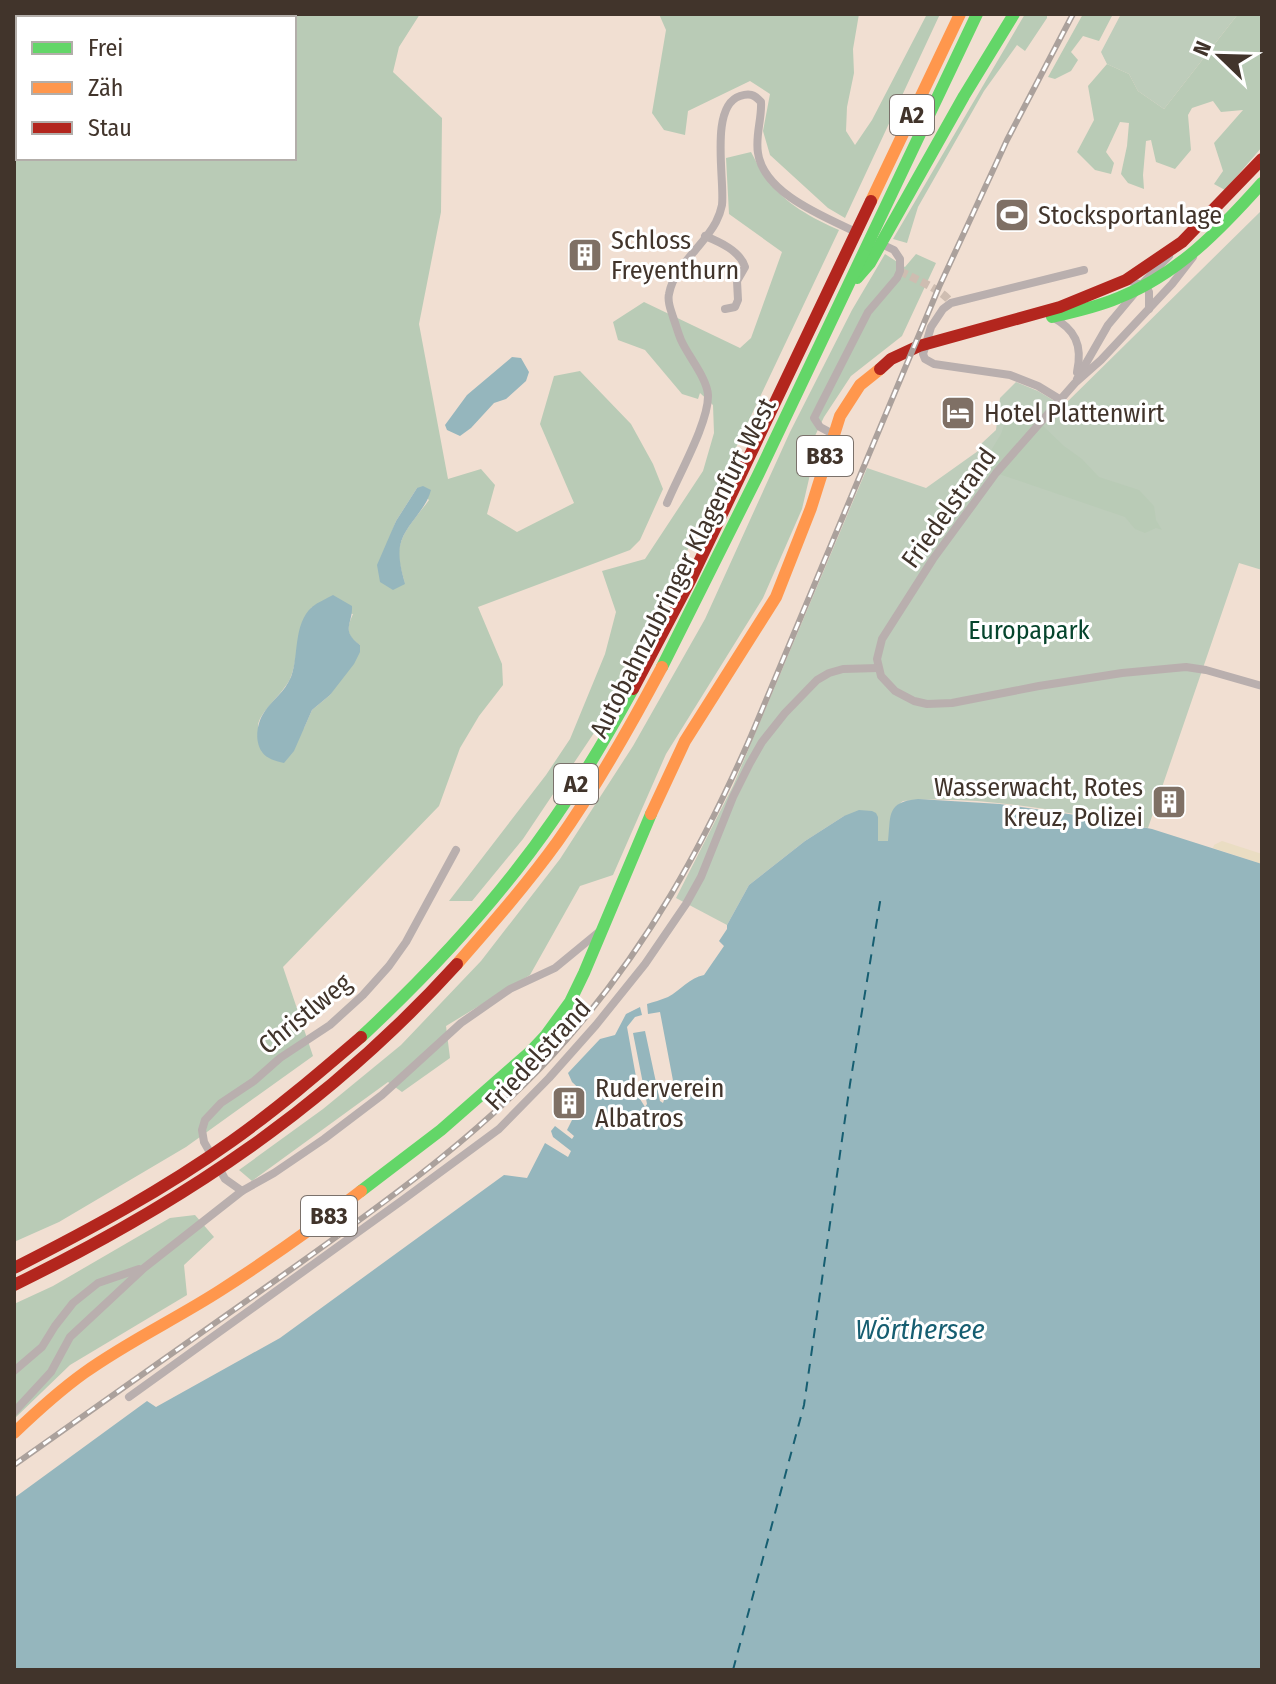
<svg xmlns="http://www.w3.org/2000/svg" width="1276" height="1684" viewBox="0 0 1276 1684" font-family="'Fira Sans Condensed',sans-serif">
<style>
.green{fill:#becdbb}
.forest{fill:#b9cbb6;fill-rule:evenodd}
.sand{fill:#eaddc3}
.water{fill:#95b6bd}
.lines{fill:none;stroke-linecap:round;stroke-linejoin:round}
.ferry{stroke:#165e71;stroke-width:2;stroke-dasharray:10 8;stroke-linecap:butt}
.street-tunnel{stroke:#cebdb1;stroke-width:8;stroke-dasharray:8 4;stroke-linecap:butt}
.street{stroke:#b9afae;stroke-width:8}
.fast{stroke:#63d668;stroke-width:12}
.slow{stroke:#ff974d;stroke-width:12}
.jam{stroke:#b3261e;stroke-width:12}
.rail-casing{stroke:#aba19c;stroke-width:6}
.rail{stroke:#fff;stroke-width:3;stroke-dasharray:9;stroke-linecap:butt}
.labels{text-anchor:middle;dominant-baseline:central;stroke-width:6;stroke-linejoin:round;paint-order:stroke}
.shield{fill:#fff;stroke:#7a716b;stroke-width:2}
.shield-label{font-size:24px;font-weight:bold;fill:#41342b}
.poi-label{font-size:26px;fill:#41342b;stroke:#fff;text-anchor:start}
.street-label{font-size:26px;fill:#41342b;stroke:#fff}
.park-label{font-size:26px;fill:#06452d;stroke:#fff}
.water-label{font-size:28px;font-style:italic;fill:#165e71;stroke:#fff}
</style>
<rect width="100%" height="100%" fill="#f1dfd2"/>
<g class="green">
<polygon points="1121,14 1238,14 1164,109 1138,91 1129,74 1107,64 1101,52"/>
<path d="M1262 210V570L1239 563 1148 828C1072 813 979 794 903 801 889 811 890 825 889 841H877L878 817 844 816 805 841 749 885 727 925 676 898 733 786 867 468 926 488 978 451 982 443 996 430 1000 398 1016 382 1038 391 1063 406Z"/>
</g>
<g class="forest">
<path d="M14 14H420L399 47 393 72 442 118 441 212 419 324 448 479 481 469 495 485 487 514 517 532 574 503 540 424 554 376 580 371 631 424 653 464 663 489 640 540 630 550 478 607 502 664 503 685 479 716 460 748 439 806 283 967 313 1056 186 1147 59 1222 14 1242ZM18 18H294V158H18ZM417 488 429 500C417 517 397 535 399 558 400 567 403 576 405 584L390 537 396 521ZM312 607 353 614C346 629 346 635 360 645L330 695 312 710 304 728 262 752C261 744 258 734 258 726 259 712 282 695 290 679 300 655 295 628 312 607Z"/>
<polygon points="659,14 859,14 853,49 854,73 847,107 846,131 855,145 872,120 927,14 940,14 845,218 828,208 770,155 763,131 770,94 750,81 688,111 685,135 664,130 652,113 666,30"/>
<polygon points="1025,14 1047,14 1047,18 1025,51 1017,45 984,91 918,207 907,243 893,239"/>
<polygon points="1083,14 1113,14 1099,41 1083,36 1071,52 1078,60 1071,71 1055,79 1048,77"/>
<polygon points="1238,14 1262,14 1262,147 1225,190 1214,184 1223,171 1214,143 1243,110 1221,112 1213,101 1192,108 1188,115 1191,150 1175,169 1156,162 1151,140 1146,141 1143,175 1144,189 1128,183 1121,174 1127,146 1129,123 1120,122 1106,152 1114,163 1111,174 1095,170 1077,152 1094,120 1088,86 1107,64 1129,74 1138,91 1164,109"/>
<path d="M751 152C756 161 760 171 767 179 785 204 812 218 839 230L644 642 600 724 523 839 472 901H449L546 775 570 739 605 654 616 612 602 571 645 559 703 471 714 433 713 405 700 393 698 399 682 394 645 350 618 340 613 322 644 302 740 348 751 338 782 252 729 214 726 158Z"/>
<polygon points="885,254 905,267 916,254 936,263 902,336 851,376 824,417 814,438 815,453 802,509 763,598 666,754 613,875 580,886 530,975 446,1026 450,1058 402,1092 388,1082 252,1181 239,1170 323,1109 401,1045 481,961 560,859 633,746 705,619 790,432 852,310"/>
<polygon points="1028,414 1040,423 1064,446 1082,459 1099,477 1139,490 1154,506 1156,520 1162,530 1156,528 1145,533 1135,529 1125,517 996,473 984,462 1001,434 1005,422"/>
<polygon points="195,1215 214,1237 184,1265 187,1295 70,1365 14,1419 14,1304 53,1286 170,1218"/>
</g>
<polygon class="sand" points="1222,841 1262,854 1262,864 1213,848 1214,845"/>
<g class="water">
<polygon points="512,357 521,358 529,372 526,381 506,399 494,403 471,428 460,436 447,430 445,425 467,395"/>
<path d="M423 486 431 490C426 511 404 525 400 546 398 559 402 572 405 584L393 590 380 582 377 565 396 521 417 488Z"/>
<path d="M333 595 352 606C353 624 340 630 360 645V652L354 664 330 695 312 710 294 751 284 763C276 761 267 759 262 752 254 740 257 722 265 711 273 699 284 693 291 677 299 656 293 624 312 607 318 602 326 599 333 595Z"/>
<path d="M918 799 1000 804 1089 817 1152 829 1262 864V1670H14V1498L147 1401 156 1407 280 1338 504 1175 527 1178 545 1143 568 1157 571 1151 553 1137 551 1131 555 1126 572 1139 574 1136 567 1130 585 1094 572 1082 568 1073 600 1039 615 1035 626 1014 640 1007 642 1015 635 1017 627 1027 640 1099 645 1107 647 1104 633 1033 645 1031 660 1101 663 1103 666 1094 675 1091 660 1012 648 1014 647 1004C653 1002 661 1000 668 997 681 990 689 978 704 975L724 946 719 941 727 929V925L749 885 805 841 844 816 859 810 872 811 876 813 878 817V841H888C891 815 886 802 918 799Z"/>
</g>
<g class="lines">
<polyline class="ferry" points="733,1670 804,1405 850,1084 881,896"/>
<path class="street-tunnel" d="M900 271C913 278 945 291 951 303"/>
<g class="street">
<path d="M705 236C720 242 740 251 745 267L737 281 738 300 735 307 725 309"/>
<polyline points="1193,257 1172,284 1101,360 1075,383 996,473 933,559 882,639 877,659 881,676 895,691 914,701 927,704 952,703 1039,686 1122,673 1186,667 1206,670 1262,686"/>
<polyline points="1126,280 1146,286 1149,292 1149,309"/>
<polyline points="1142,284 1169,256"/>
<path d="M1052 317C1075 329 1083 345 1077 372"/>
<polyline points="1077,379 1108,325 1134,294"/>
<polyline points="1061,400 1038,386 1010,375 934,364 925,359 923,354 931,327 943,309 951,303 1084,270"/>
<polyline points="833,434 820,427 814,418 820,406 868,312 897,278 900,271 900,259 894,250 877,242"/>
<path d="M667 503C678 476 709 422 708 395 707 378 688 356 681 340 678 333 676 325 673 317 671 310 667 302 669 294 674 266 703 247 716 222 718 218 721 210 722 205 725 180 709 106 740 96 749 93 754 94 761 102 762 119 755 136 758 153 764 194 825 217 858 233"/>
<polyline points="212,1156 204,1142 202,1130 205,1120 221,1103 254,1081 280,1058 330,1025 363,995 389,966 406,942 456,850"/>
<polyline points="219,1168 225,1179 242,1191 274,1173 324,1139 382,1095 461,1023 510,989 555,968 600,931"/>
<polyline points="14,1371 42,1347 55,1326 73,1303 98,1283 139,1269"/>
<polyline points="129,1397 404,1199 499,1129 549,1078 596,1025 645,964 686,904 701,877 733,797 750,763 762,742 785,713 817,680 829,673 843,669 878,668"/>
<polyline points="14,1412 51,1372 70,1337 144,1268 242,1191"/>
</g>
<g class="fast">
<polyline points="857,278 870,263 964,96 1014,14"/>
<path d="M1052 317C1074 312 1097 307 1118 298 1177 275 1220 230 1262 183"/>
<polyline points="662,667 758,475 977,14"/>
<path d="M361 1037C432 971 499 899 554 819 583 777 609 733 633 689"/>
<polyline points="361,1191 441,1130 530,1052 546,1035 570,1002 584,973 651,814"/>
</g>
<g class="slow">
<polyline points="871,201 960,14"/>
<polyline points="651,814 685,741 776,597 811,508 840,416 860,385 880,369"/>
<path d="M457 964C492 924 527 884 558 841 597 786 630 727 662 667"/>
<path d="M14 1433C36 1412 59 1391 84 1373 127 1342 176 1319 221 1290 269 1259 316 1226 361 1191"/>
</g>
<g class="jam">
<polyline points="880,369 891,359 919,346 1060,307 1126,280 1182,242 1262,159"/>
<polyline points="633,689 691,579 871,201"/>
<path d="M14 1268C89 1230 163 1190 232 1141 277 1109 319 1073 361 1037"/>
<path d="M14 1285C184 1202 329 1105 457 964"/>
</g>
<g class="rail-casing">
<path id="rail" d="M14 1465C109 1397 205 1331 300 1263 395 1195 490 1127 567 1039 648 946 702 848 751 736L939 287 1007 140 1073 14"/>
</g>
<use href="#rail" class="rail"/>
</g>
<defs>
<g id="stadium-square" transform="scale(1.8)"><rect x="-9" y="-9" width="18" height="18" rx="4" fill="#7f7065" stroke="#fff"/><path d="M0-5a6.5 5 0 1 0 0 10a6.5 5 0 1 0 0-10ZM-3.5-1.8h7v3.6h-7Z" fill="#fff"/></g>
<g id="building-square" transform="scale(1.8)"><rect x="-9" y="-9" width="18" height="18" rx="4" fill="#7f7065" stroke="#fff"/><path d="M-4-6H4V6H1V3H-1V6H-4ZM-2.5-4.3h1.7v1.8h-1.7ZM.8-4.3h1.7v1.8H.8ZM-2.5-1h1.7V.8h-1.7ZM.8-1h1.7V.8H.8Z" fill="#fff"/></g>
<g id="hotel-square" transform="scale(1.8)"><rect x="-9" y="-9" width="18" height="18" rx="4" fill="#7f7065" stroke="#fff"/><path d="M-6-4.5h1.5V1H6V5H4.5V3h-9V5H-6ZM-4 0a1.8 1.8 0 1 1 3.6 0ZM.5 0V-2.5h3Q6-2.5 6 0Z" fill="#fff"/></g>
</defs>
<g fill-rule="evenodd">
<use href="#stadium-square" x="1012" y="215"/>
<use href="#building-square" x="585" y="255"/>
<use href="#hotel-square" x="958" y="413"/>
<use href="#building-square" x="1169" y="802"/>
<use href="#building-square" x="569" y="1103"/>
</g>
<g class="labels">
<g class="shield">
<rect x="890" y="95" width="44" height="40" rx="6"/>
<rect x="797" y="436" width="56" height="40" rx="6"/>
<rect x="554" y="764" width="44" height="40" rx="6"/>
<rect x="301" y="1196" width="56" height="40" rx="6"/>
</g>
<g class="shield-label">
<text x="912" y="115">A2</text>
<text x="825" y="456">B83</text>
<text x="576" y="784">A2</text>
<text x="329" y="1216">B83</text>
</g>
<g class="poi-label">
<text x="1038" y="215">Stocksportanlage</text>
<text x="611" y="240">Schloss<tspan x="611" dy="30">Freyenthurn</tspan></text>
<text x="984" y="413">Hotel Plattenwirt</text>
<text x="1143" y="787" text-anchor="end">Wasserwacht, Rotes<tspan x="1143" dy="30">Kreuz, Polizei</tspan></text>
<text x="595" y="1088">Ruderverein<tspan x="595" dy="30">Albatros</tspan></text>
</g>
<g class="street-label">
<text transform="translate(949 508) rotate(-54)">Friedelstrand</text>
<text transform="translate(683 568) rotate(-63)">Autobahnzubringer Klagenfurt West</text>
<text transform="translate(305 1014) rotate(-39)">Christlweg</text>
<text transform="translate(538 1055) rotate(-47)">Friedelstrand</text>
</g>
<g class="park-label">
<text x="1029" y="630">Europapark</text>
</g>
<g class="water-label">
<text x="920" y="1329">Wörthersee</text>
</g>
</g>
<rect width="1276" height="1684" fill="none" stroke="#41342b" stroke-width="32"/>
<rect x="16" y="16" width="280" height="144" fill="#ffffff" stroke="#b3aeaa" stroke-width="2"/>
<rect x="32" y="42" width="40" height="12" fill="#63d668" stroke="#b3aeaa" stroke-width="2"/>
<text x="88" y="56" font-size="24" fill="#41342b">Frei</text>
<rect x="32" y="82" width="40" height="12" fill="#ff974d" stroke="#b3aeaa" stroke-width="2"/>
<text x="88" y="96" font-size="24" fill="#41342b">Zäh</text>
<rect x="32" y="122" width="40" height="12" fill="#b3261e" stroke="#b3aeaa" stroke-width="2"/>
<text x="88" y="136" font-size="24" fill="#41342b">Stau</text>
<g transform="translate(1220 56) rotate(293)" stroke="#ffffff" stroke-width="6" paint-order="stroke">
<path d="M0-6L14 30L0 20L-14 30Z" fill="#41342b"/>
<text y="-12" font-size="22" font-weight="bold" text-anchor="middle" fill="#41342b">N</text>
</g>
</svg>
